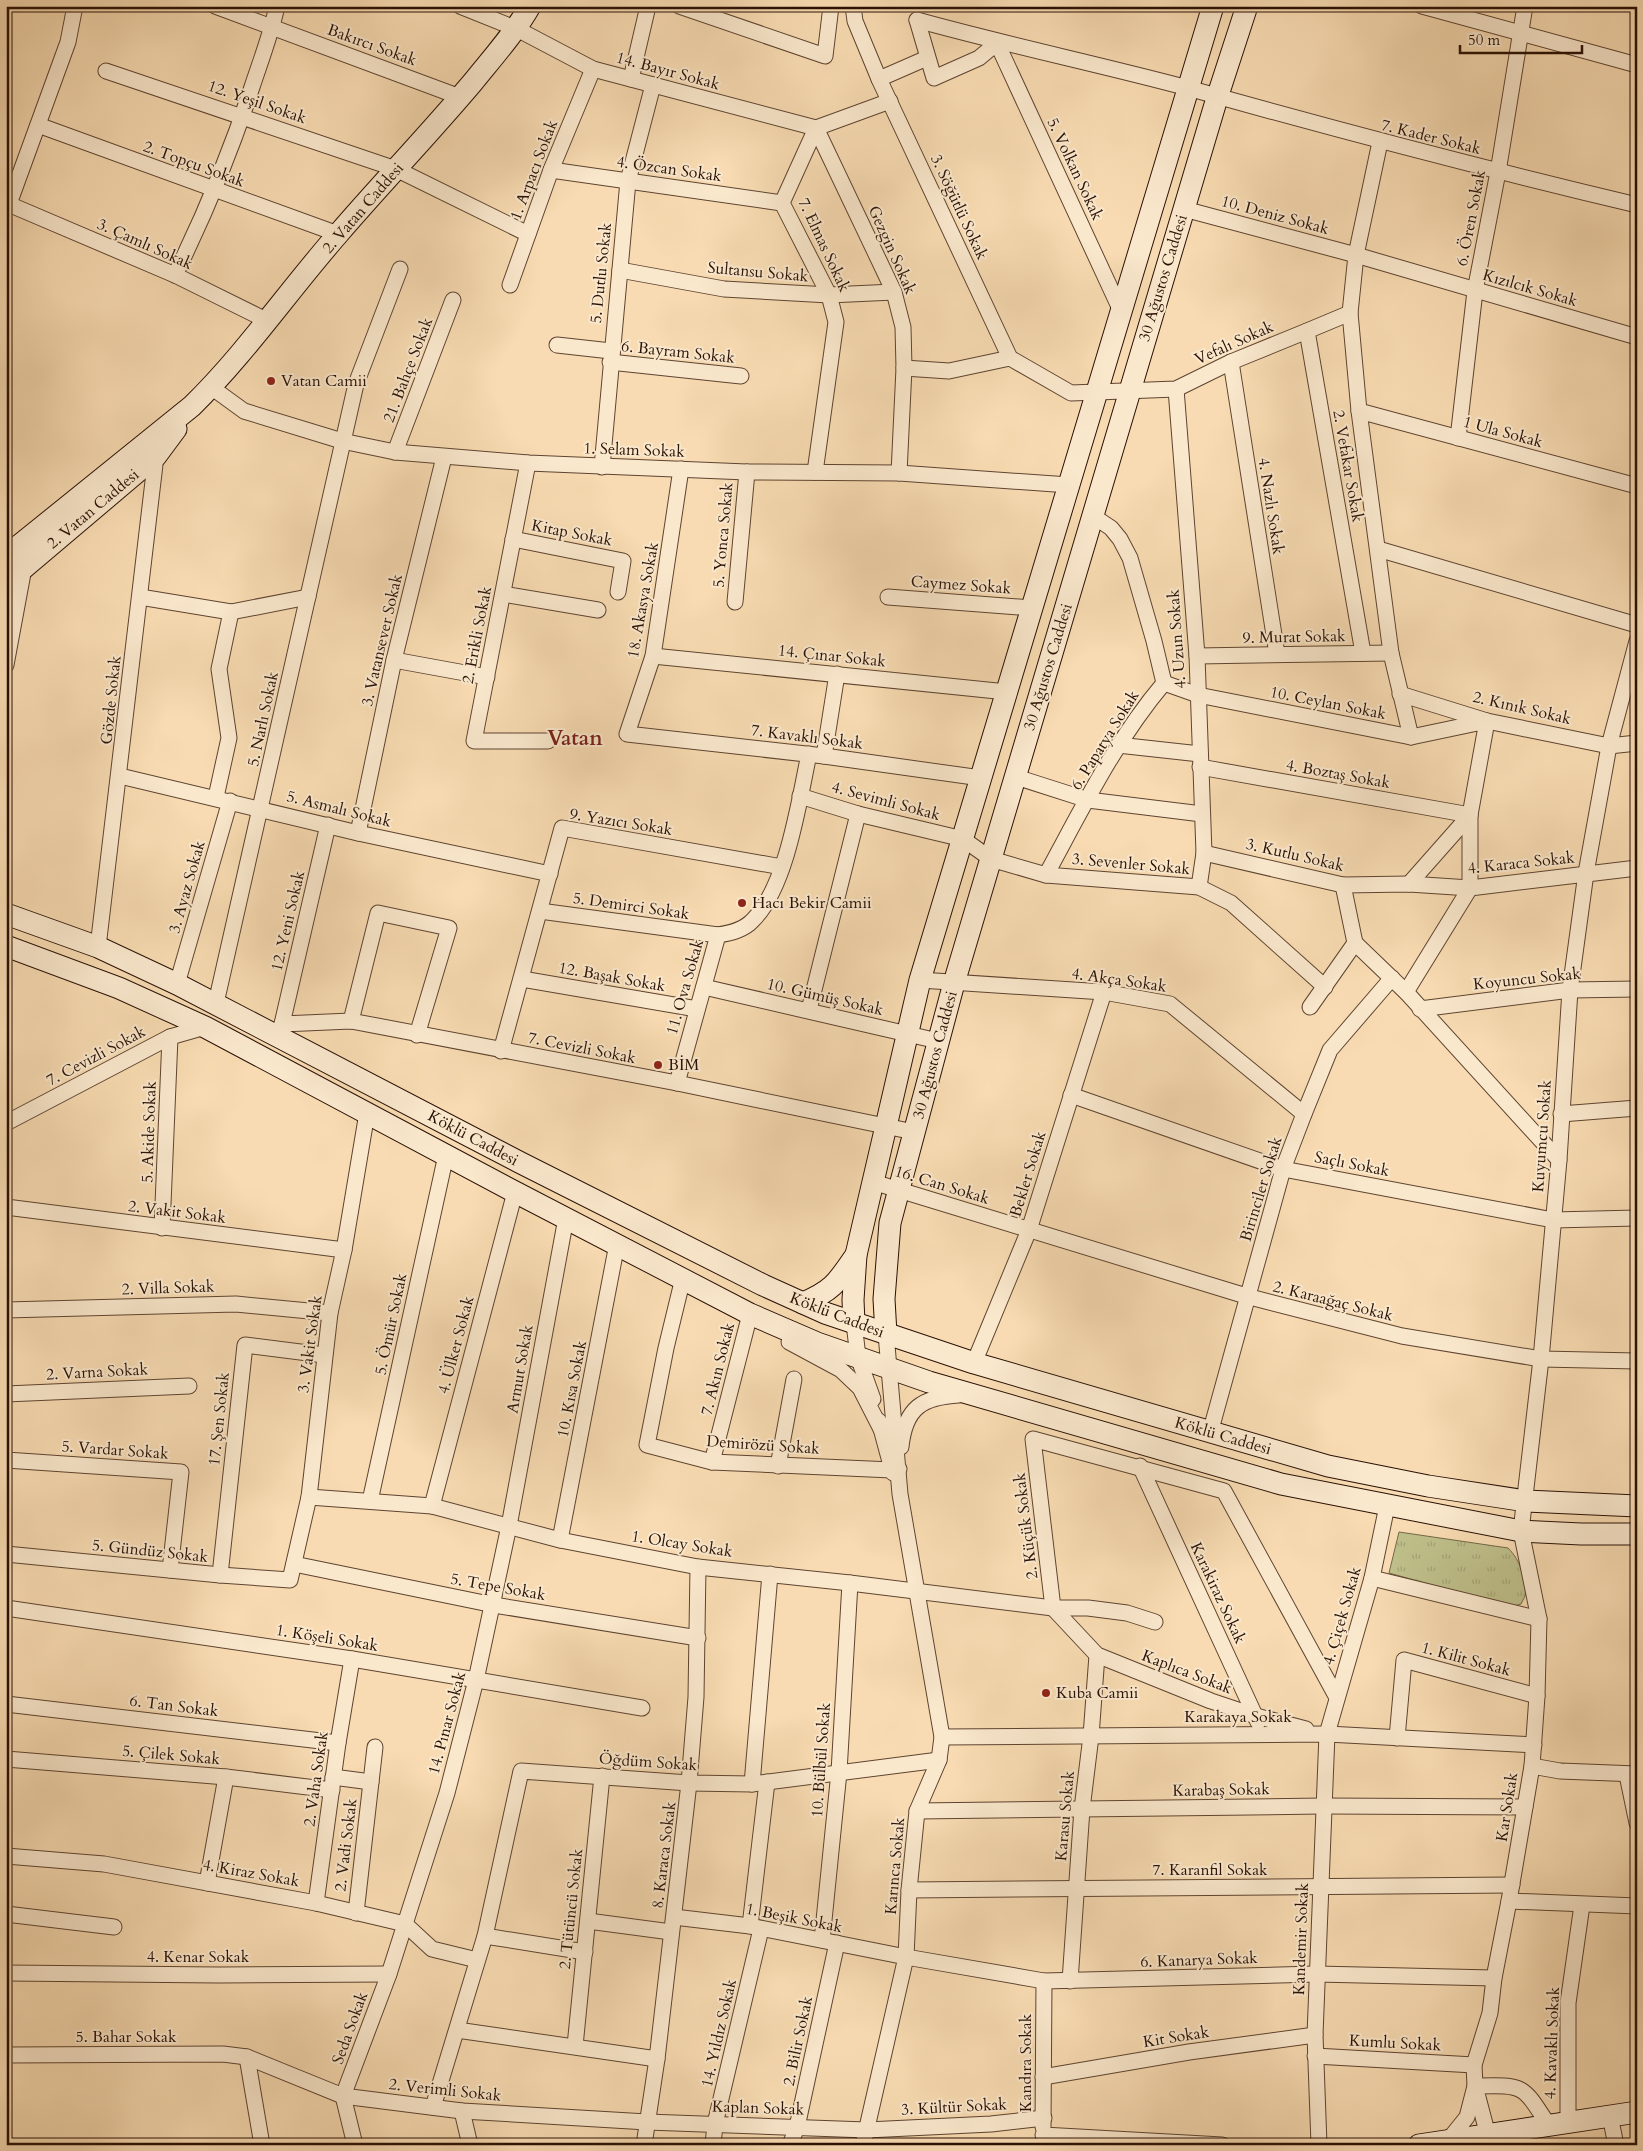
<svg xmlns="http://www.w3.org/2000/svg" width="1643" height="2151" viewBox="0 0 1643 2151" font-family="Cardo,serif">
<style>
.grass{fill:url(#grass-tufts);stroke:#746848}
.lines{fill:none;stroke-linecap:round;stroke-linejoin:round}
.minor-casing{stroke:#5e4430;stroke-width:17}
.secondary-casing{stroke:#2a1105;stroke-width:23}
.minor{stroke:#fae8cd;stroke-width:15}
.secondary{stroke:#fae8cd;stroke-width:21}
.poi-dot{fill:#8f2418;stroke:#fae8cd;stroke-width:2}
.labels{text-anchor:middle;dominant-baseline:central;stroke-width:4;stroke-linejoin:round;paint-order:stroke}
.street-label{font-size:16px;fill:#2a1105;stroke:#fae8cd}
.poi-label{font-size:16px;fill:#2a1105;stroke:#fae8cd;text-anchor:start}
.district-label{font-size:21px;font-weight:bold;fill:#7a1f14;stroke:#fae8cd}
</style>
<defs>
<pattern id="grass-tufts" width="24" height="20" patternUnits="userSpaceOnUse" patternTransform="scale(1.25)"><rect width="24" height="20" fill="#bfc08b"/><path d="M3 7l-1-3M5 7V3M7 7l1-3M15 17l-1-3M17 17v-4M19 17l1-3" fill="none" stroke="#a4a476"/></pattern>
</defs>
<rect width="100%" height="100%" fill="#f8dbb2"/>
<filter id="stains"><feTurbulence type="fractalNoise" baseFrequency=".004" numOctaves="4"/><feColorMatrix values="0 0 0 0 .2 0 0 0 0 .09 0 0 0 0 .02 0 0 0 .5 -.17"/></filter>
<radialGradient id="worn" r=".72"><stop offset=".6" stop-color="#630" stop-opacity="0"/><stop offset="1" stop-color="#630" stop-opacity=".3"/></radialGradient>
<path class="grass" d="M1399 1532 1508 1548C1522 1562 1523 1576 1526 1594L1521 1604 1511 1607 1389 1573Z"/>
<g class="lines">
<g class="minor-casing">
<g id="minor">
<polyline points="215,6 460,97"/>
<polyline points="460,6 517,29 593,69 816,128 782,203 829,295 836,322 815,472"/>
<polyline points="679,6 825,56 831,6"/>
<polyline points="853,6 855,21 879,79 1010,358 1071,393 1176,389 1231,362 1307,331"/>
<polyline points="1422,6 1637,65"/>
<path d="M917 20C1007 45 1098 64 1188 88 1337 130 1486 169 1637 205"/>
<polyline points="917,20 934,78 979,58 997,43 1121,311"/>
<polyline points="106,71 396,169 528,234"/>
<polyline points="631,79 648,6"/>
<polyline points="879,79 927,58"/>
<polyline points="890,101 816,128 894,292 903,327 904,368 899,473"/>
<polyline points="38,125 338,234"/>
<polyline points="1380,142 1356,255 1350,313 1359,411 1391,653 1411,737"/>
<polyline points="551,170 782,203"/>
<polyline points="6,203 175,275 268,321"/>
<polyline points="9,204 68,42 75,6"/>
<polyline points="1184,209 1356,255 1637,337"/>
<polyline points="620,270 724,289 829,295 894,292"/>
<path d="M175 275C205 214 231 151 252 87 261 60 271 34 277 6"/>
<polyline points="510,285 551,170 593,69"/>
<polyline points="1350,313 1307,331 1363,653"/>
<polyline points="557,345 611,351"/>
<polyline points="610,362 741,376"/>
<polyline points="1231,362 1277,654"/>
<polyline points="904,368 949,371 1010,358"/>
<polyline points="211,387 244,411 342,441 395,452 528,463 747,472 899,473 1069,485"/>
<polyline points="1176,389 1197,656 1204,853 1199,887"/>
<polyline points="1359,411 1637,486"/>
<polyline points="1458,438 1475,291 1498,172 1525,6"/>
<polyline points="395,452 453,300"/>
<polyline points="528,463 474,741 548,741"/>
<polyline points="602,467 628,181 653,85"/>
<polyline points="681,469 653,656 627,734 824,756 981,778"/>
<polyline points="513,539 623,561 618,592"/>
<polyline points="1378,549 1637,625"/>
<polyline points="503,594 598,610"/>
<polyline points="140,597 231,612 308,597"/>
<polyline points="888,597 1032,608"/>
<polyline points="735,602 747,472"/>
<polyline points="653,656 1007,692"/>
<polyline points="1197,656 1391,653"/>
<polyline points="394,660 487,677"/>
<polyline points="6,665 24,568"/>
<polyline points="1164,683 1198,695 1411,737 1487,721 1470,815 1470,888 1406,992"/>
<polyline points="1400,694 1487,721 1609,746 1637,743"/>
<polyline points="1118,745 1200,754"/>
<polyline points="824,756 837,674"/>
<polyline points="1200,767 1470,815"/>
<polyline points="120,776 358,833 550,874"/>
<polyline points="1016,777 1088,800 1202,814"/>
<polyline points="800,796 858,814 963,839 991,859 1046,875 1199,887 1231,903 1325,987"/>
<polyline points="216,797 229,738 219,669 231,612"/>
<polyline points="358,833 394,660 444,457"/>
<polyline points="1204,853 1343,885 1409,884 1470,888 1637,868"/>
<path d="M1046 875C1082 809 1115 741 1164 683L1154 641 1130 558 1120 539 1111 528 1093 516"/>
<polyline points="1409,884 1470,815"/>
<polyline points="540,911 718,935"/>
<polyline points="1355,943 1406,992 1559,1160"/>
<polyline points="98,947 156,456"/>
<polyline points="522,979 697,1009"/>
<polyline points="920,980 1104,992 1170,1004 1304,1114"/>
<polyline points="177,984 230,801"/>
<polyline points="704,987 938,1041"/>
<polyline points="216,1003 356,384 400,269"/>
<polyline points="1310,1007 1355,943 1343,885"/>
<polyline points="1420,1009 1570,990 1637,989"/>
<polyline points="809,1010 858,814"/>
<polyline points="351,1021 378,913 449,928 417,1035"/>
<polyline points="282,1024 328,825"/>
<polyline points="278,1035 282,1024 351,1021 677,1083 914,1132"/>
<polyline points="501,1051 562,828 782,867"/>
<path d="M677 1083 718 935C731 933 744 930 753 920 787 886 799 801 809 754"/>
<polyline points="1071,1095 1283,1169 1553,1220 1637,1218"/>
<polyline points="1561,1114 1637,1108"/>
<polyline points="6,1123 170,1037 205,1027"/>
<polyline points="873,1182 1246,1296 1402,1336 1541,1359 1637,1361"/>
<polyline points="6,1207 344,1250"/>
<polyline points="162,1228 170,1037"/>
<polyline points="683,1278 666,1348 647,1445 712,1462 892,1470 899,1469"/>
<polyline points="6,1310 236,1304 330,1313"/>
<polyline points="854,1323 858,1357 873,1399"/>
<polyline points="789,1342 841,1370 860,1388 881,1429"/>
<polyline points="974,1363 1029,1230 1104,992"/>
<polyline points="6,1394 189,1386"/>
<polyline points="879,1421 893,1473"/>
<polyline points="1210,1433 1283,1169 1304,1114 1330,1050 1392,978"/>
<path d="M901 1447C905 1408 922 1397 959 1395"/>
<polyline points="6,1460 181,1472 170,1570"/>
<polyline points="712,1462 750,1314 756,1319"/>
<polyline points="778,1466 794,1379"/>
<polyline points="1140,1466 1258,1722"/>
<polyline points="309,1497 432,1506 560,1540 698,1567 850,1583 1053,1608 1088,1608 1127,1613 1155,1622"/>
<polyline points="370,1501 446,1155"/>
<polyline points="432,1506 515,1192"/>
<polyline points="560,1540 617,1244"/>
<polyline points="6,1554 220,1575 290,1580 309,1497 330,1313 344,1250 367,1113"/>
<polyline points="294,1564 494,1605 698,1638"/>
<polyline points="220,1575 245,1345 324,1355"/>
<polyline points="1372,1578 1539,1619"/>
<polyline points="6,1608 352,1659 642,1708"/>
<polyline points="1053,1608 1033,1439 1224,1491 1336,1696"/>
<polyline points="1053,1608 1097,1655 1211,1701 1256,1716 1306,1729"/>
<polyline points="6,1704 338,1743"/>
<polyline points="942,1737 1327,1734 1534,1745"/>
<polyline points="1397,1738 1404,1660 1537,1696"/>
<polyline points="6,1759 226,1777 332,1790"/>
<polyline points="1532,1766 1560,1771 1637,1774"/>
<polyline points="1627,1775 1637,1823"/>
<polyline points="333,1777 371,1782"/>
<polyline points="752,1784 770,1574"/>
<polyline points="917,1811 1323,1806 1525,1807"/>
<polyline points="6,1856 104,1864 316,1903 405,1924 432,1949 477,1960"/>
<polyline points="207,1883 226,1777"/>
<polyline points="909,1890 1512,1885"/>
<polyline points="1509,1901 1637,1906"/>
<polyline points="316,1903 338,1743 352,1659"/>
<polyline points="356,1913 375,1747"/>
<polyline points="6,1914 114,1927"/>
<polyline points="674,1917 750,1926 906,1957 1044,1981 1316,1974 1494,1978"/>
<polyline points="588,1921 671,1932"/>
<polyline points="750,1926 767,1782"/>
<polyline points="485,1936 585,1952"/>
<polyline points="822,1940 839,1772 850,1583"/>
<polyline points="6,1973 219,1975 389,1974"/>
<polyline points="1070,1981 1082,1809 1091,1736 1097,1655"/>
<polyline points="457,2030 657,2059"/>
<polyline points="575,2046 602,1776"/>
<polyline points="6,2055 223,2054 247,2057 343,2096 462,2111 647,2122 867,2130 991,2124 1044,2118"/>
<polyline points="1315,2056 1474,2065"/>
<polyline points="247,2057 262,2145"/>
<polyline points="1043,2077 1189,2052 1315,2035"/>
<polyline points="433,2107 485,1936 521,1771 689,1783 752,1784 939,1760"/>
<polyline points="462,2111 470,2145"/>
<polyline points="1610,2116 1616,2145"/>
<polyline points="1568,2123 1568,2003 1582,1905"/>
<polyline points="1043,2127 1044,1981"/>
<polyline points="1043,2135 1222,2145"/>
<polyline points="1446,2143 1467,2117 1475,2086 1474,2065 1490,2013 1494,1978 1509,1901 1532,1766 1537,1696 1539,1619 1521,1531 1541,1359 1559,1160 1570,990 1586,873 1609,746 1637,641"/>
<path d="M1490 2143 1475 2086C1525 2085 1522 2084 1549 2126"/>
<polyline points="355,2145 343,2096 389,1974 447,1793 476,1680 509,1526 566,1218"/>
<polyline points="644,2145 657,2059 689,1783 696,1697 698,1567"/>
<polyline points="713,2145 715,2124 761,1929"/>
<polyline points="790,2145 797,2127 837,1943"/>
<polyline points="863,2145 906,1957 909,1890 917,1811 939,1760 942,1737 900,1494 886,1334"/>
<polyline points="1319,2145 1315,2035 1327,1734 1372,1578 1387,1506"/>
</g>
</g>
<g class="secondary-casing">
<g id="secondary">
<path d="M6 556 192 406C246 353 289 290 339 233 383 182 430 133 473 82 493 57 514 34 530 6"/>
<polyline points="6,583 156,456 176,429"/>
<polyline points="6,914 98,947 177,984 521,1163 763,1285 825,1313 974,1363 1328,1466 1428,1486 1526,1501 1637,1506"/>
<polyline points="6,946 119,988 205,1027 515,1192 750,1314 817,1343 929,1382 1281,1484 1521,1531 1581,1534 1637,1534"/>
<path d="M803 1303C834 1290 838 1281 856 1255"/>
<polyline points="854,1323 853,1300 856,1255 920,980 1213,6"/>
<polyline points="886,1334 884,1299 890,1223 954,983 1217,98 1247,6"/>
<polyline points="1419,2145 1637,2112"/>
</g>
</g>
<use href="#minor" class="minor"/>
<use href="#secondary" class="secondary"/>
</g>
<g class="poi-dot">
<circle cx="271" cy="381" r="5"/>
<circle cx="742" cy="903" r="5"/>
<circle cx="658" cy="1065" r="5"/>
<circle cx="1046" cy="1693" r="5"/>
</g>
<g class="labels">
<g class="street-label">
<text transform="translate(372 45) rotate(20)">Bakırcı Sokak</text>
<text transform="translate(668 71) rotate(15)">14. Bayır Sokak</text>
<text transform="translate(257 102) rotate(19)">12. Yeşil Sokak</text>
<text transform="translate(1431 137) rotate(14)">7. Kader Sokak</text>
<text transform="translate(194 164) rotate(20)">2. Topçu Sokak</text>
<text transform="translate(669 169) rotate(8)">4. Özcan Sokak</text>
<text transform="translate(1075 169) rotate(65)">5. Volkan Sokak</text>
<text transform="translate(534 170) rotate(-69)">1. Arpacı Sokak</text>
<text transform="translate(959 207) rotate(65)">3. Söğütlü Sokak</text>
<text transform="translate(363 208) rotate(-49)">2. Vatan Caddesi</text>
<text transform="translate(1275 215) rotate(15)">10. Deniz Sokak</text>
<text transform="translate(1471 218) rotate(-79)">6. Ören Sokak</text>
<text transform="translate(145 244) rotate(24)">3. Çamlı Sokak</text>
<text transform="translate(824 245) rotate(65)">7. Elmas Sokak</text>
<text transform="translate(892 250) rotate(66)">Gezgin Sokak</text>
<text transform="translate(758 272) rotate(5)">Sultansu Sokak</text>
<text transform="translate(601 273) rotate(-84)">5. Dutlu Sokak</text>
<text transform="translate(1163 278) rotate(-73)">30 Ağustos Caddesi</text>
<text transform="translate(1530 288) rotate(16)">Kızılcık Sokak</text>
<text transform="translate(1234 343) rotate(-24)">Vefalı Sokak</text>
<text transform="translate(678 352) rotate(6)">6. Bayram Sokak</text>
<text transform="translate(408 370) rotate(-69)">21. Bahçe Sokak</text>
<text transform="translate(1503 432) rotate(15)">1 Ula Sokak</text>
<text transform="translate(634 450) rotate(2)">1. Selam Sokak</text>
<text transform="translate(1348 466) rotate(80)">2. Vefakar Sokak</text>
<text transform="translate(1271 506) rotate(81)">4. Nazlı Sokak</text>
<text transform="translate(93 509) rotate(-40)">2. Vatan Caddesi</text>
<text transform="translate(572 533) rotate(11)">Kitap Sokak</text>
<text transform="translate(723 535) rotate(-85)">5. Yonca Sokak</text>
<text transform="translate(961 585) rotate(4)">Caymez Sokak</text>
<text transform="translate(643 600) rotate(-80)">18. Akasya Sokak</text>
<text transform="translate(477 635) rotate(-79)">2. Erikli Sokak</text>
<text transform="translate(1294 637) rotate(-1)">9. Murat Sokak</text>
<text transform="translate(1177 639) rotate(-94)">4. Uzun Sokak</text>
<text transform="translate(382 640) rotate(-77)">3. Vatansever Sokak</text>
<text transform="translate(832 656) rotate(6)">14. Çınar Sokak</text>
<text transform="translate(1048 667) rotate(-73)">30 Ağustos Caddesi</text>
<text transform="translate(111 700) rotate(-84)">Gözde Sokak</text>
<text transform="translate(1328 703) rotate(11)">10. Ceylan Sokak</text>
<text transform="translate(1522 708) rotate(13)">2. Kınık Sokak</text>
<text transform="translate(263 719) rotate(-78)">5. Narlı Sokak</text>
<text transform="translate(807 737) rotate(7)">7. Kavaklı Sokak</text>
<text transform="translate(1105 740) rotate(-58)">6. Papatya Sokak</text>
<text transform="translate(1338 774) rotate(10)">4. Boztaş Sokak</text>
<text transform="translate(886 801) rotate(15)">4. Sevimli Sokak</text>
<text transform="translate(339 809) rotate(14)">5. Asmalı Sokak</text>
<text transform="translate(621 822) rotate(9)">9. Yazıcı Sokak</text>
<text transform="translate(1295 855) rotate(13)">3. Kutlu Sokak</text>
<text transform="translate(1521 863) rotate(-6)">4. Karaca Sokak</text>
<text transform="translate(1131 864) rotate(5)">3. Sevenler Sokak</text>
<text transform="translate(187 887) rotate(-74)">3. Ayaz Sokak</text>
<text transform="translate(631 906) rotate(8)">5. Demirci Sokak</text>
<text transform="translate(288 921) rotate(-77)">12. Yeni Sokak</text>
<text transform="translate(612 977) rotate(10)">12. Başak Sokak</text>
<text transform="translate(1527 979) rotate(-6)">Koyuncu Sokak</text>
<text transform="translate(1119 980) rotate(8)">4. Akça Sokak</text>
<text transform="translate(685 987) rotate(-74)">11. Ova Sokak</text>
<text transform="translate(825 997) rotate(13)">10. Gümüş Sokak</text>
<text transform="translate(582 1048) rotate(11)">7. Cevizli Sokak</text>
<text transform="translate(935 1055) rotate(-75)">30 Ağustos Caddesi</text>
<text transform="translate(96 1056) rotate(-28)">7. Cevizli Sokak</text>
<text transform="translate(149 1132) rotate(-88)">5. Akide Sokak</text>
<text transform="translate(1542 1136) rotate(-86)">Kuyumcu Sokak</text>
<text transform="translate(473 1138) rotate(28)">Köklü Caddesi</text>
<text transform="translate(1352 1164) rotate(11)">Saçlı Sokak</text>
<text transform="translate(1028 1174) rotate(-73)">Bekler Sokak</text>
<text transform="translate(942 1185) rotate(17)">16. Can Sokak</text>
<text transform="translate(1261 1189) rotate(-73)">Birinciler Sokak</text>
<text transform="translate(177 1212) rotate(7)">2. Vakit Sokak</text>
<text transform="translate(168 1288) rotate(-2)">2. Villa Sokak</text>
<text transform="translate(1333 1301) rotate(14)">2. Karaağaç Sokak</text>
<text transform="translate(837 1315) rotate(21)">Köklü Caddesi</text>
<text transform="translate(391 1324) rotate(-78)">5. Ömür Sokak</text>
<text transform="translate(310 1344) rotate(-82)">3. Vakit Sokak</text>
<text transform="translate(456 1345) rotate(-75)">4. Ülker Sokak</text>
<text transform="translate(520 1369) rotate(-80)">Armut Sokak</text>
<text transform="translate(718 1369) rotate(-76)">7. Akın Sokak</text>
<text transform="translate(97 1372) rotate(-3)">2. Varna Sokak</text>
<text transform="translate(572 1389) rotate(-79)">10. Kısa Sokak</text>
<text transform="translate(219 1419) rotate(-84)">17. Şen Sokak</text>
<text transform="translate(1223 1436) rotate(16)">Köklü Caddesi</text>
<text transform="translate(763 1445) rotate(4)">Demirözü Sokak</text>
<text transform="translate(115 1450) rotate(4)">5. Vardar Sokak</text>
<text transform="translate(1026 1526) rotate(-97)">2. Küçük Sokak</text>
<text transform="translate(682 1544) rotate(9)">1. Olcay Sokak</text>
<text transform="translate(150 1551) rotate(6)">5. Gündüz Sokak</text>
<text transform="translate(498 1587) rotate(10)">5. Tepe Sokak</text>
<text transform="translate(1218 1593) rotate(65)">Karakiraz Sokak</text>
<text transform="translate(1342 1616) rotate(-74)">4. Çiçek Sokak</text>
<text transform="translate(327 1638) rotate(9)">1. Köşeli Sokak</text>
<text transform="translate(1466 1659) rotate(15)">1. Kilit Sokak</text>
<text transform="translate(1187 1672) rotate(21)">Kaplıca Sokak</text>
<text transform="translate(174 1706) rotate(7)">6. Tan Sokak</text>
<text x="1238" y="1717">Karakaya Sokak</text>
<text transform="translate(447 1723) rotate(-75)">14. Pınar Sokak</text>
<text transform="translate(171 1755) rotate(5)">5. Çilek Sokak</text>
<text transform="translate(821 1760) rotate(-86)">10. Bülbül Sokak</text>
<text transform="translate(648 1762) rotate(4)">Öğdüm Sokak</text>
<text transform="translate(316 1779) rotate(-82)">2. Vaha Sokak</text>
<text transform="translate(1221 1790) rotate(-1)">Karabaş Sokak</text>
<text transform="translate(1507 1807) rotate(-81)">Kar Sokak</text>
<text transform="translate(1065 1816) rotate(-85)">Karasu Sokak</text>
<text transform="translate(346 1845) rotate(-83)">2. Vadi Sokak</text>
<text transform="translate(664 1855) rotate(-83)">8. Karaca Sokak</text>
<text transform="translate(895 1866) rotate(-85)">Karınca Sokak</text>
<text x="1210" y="1870">7. Karanfil Sokak</text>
<text transform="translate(251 1873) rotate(10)">4. Kiraz Sokak</text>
<text transform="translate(571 1909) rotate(-84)">2. Tütüncü Sokak</text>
<text transform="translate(794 1918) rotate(11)">1. Beşik Sokak</text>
<text transform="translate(1301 1939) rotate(-88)">Kandemir Sokak</text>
<text x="198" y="1957">4. Kenar Sokak</text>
<text transform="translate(1199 1960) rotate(-2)">6. Kanarya Sokak</text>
<text transform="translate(350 2028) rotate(-70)">Seda Sokak</text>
<text transform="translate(719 2033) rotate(-77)">14. Yıldız Sokak</text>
<text x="126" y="2037">5. Bahar Sokak</text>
<text transform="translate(1176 2037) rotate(-9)">Kit Sokak</text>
<text transform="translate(798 2041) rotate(-78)">2. Bilir Sokak</text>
<text transform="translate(1395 2043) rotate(3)">Kumlu Sokak</text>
<text transform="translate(1552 2043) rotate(-88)">4. Kavaklı Sokak</text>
<text transform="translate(1026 2063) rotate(-90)">Kandıra Sokak</text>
<text transform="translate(445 2090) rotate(6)">2. Verimli Sokak</text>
<text transform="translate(954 2107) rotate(-3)">3. Kültür Sokak</text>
<text transform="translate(758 2108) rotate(2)">Kaplan Sokak</text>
</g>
<g class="poi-label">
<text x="281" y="381">Vatan Camii</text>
<text x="752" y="903">Hacı Bekir Camii</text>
<text x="668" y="1065">BİM</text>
<text x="1056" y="1693">Kuba Camii</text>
</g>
<g class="district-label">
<text x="575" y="738">Vatan</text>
</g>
</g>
<rect width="1643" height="2151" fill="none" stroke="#f8dbb2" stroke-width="25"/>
<rect x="8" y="8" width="1628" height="2136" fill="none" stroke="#2a1105" stroke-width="2.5"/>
<rect x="12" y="12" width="1618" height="2126" fill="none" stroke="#2a1105"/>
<path d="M1460 45v8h122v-8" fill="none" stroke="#2a1105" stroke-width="2.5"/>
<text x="1468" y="45" font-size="15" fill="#2a1105" stroke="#fae8cd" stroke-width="4" paint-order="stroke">50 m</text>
<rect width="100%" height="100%" filter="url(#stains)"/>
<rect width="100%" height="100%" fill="url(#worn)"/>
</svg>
